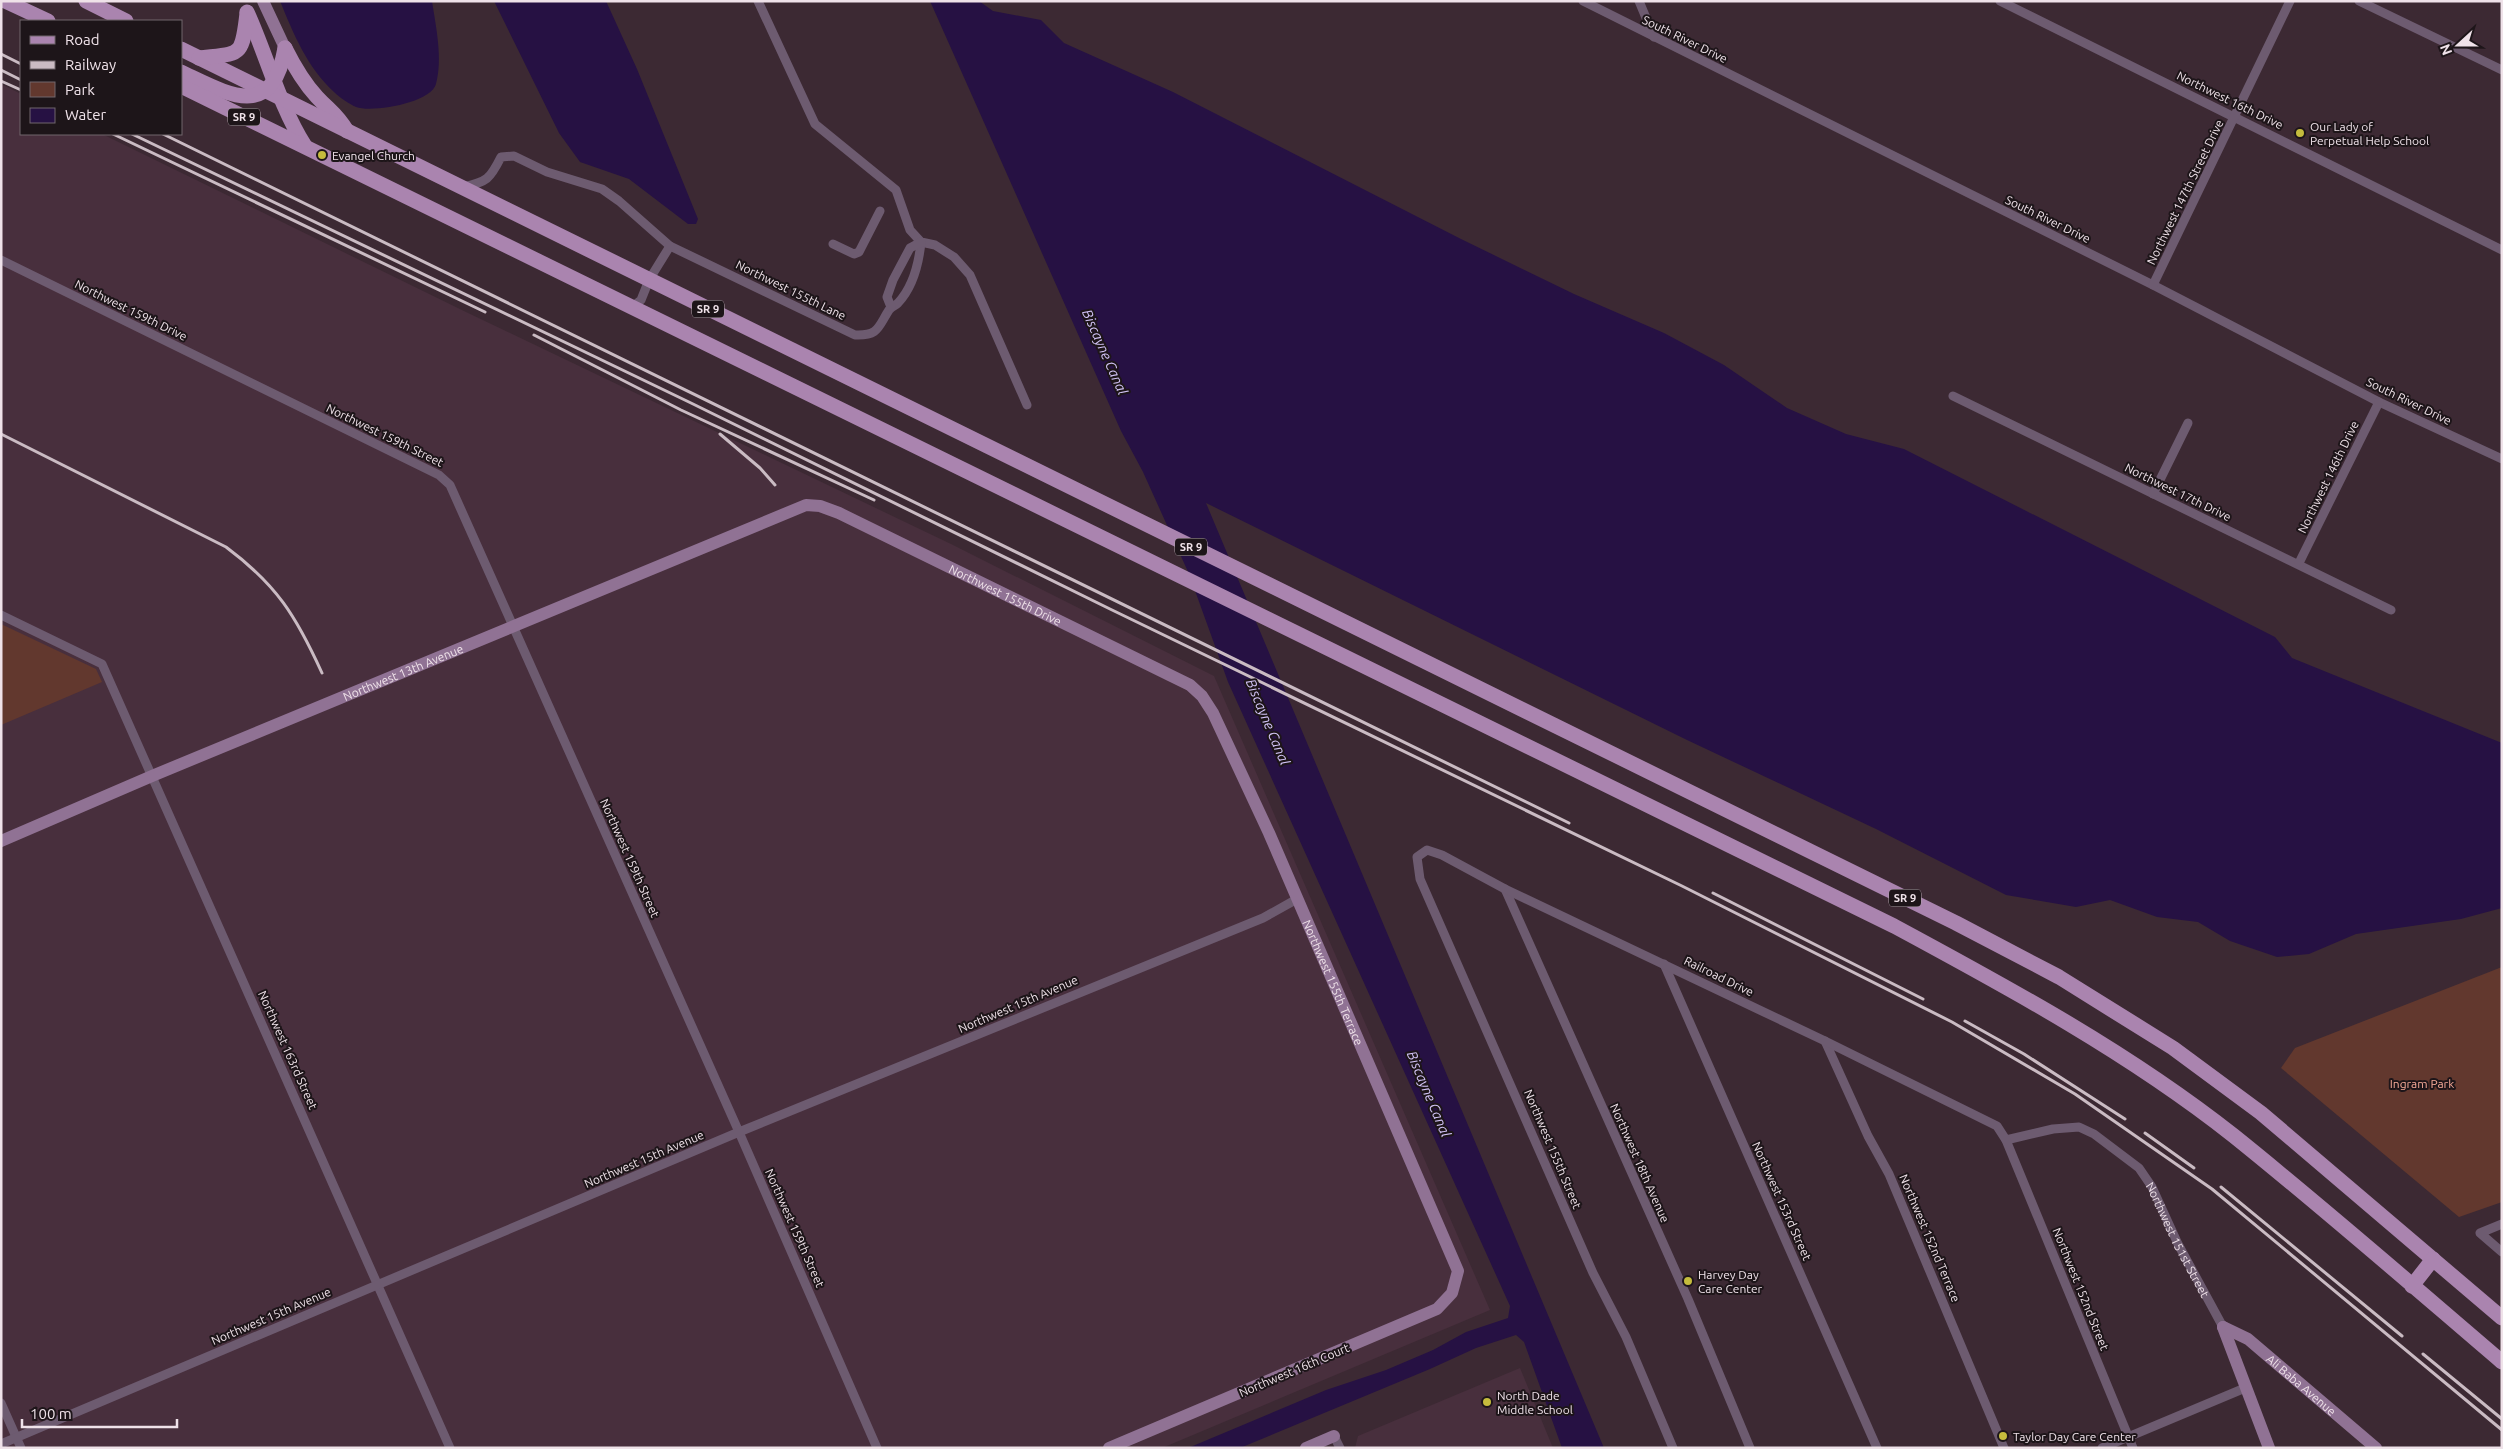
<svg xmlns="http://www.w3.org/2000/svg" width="2503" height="1449" viewBox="0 0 2503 1449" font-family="Ubuntu,sans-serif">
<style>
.built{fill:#482f3d}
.green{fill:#62382e}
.water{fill:#261143}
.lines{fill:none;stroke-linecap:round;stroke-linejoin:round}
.street{stroke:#6d5b70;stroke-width:9}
.secondary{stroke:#907294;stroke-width:12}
.primary{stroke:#aa84af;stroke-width:15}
.rail{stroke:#cabbc3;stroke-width:3}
.poi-dot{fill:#c5bc3d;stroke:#1d1519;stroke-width:2}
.labels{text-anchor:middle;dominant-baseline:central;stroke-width:4;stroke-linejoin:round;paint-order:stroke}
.shield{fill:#1d1519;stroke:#b0a4ab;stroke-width:1}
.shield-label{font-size:11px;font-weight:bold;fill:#efe2e9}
.street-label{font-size:12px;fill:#efe2e9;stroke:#1d1519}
.poi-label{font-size:12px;fill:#efe2e9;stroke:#1d1519;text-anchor:start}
.park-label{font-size:12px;fill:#f8ab99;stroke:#1d1519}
.water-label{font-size:14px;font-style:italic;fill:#d2c3f6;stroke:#1d1519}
</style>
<rect width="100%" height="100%" fill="#3c2933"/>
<g class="built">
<polygon points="1,84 21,94 21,134 102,134 466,312 951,544 1214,676 1490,1310 1162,1448 1,1448"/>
<polygon points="1520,1368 1553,1448 1355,1448 1358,1436"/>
</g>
<g class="green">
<polygon points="1,624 96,669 102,682 1,725"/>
<polygon points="2502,967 2502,1202 2459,1217 2281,1068 2295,1048"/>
</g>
<g class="water">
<path d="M280 1H432C436 27 443 59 436 84 431 103 372 113 356 107 349 104 339 97 334 92 307 67 294 35 280 1Z"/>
<polygon points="494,1 606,1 637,69 698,219 696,224 688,224 629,179 580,162 559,133"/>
<polygon points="930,1 979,1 993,11 1041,20 1064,43 1173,92 1461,239 1574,294 1664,333 1724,365 1787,408 1846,434 1904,449 2275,637 2292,658 2502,743 2502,908 2461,919 2356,934 2309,954 2277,957 2230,941 2198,922 2157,917 2110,900 2076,907 2006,895 1876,829 1687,740 1206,503 1604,1448 1562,1448 1524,1342 1516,1335 1476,1348 1430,1369 1240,1448 1188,1448 1326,1390 1386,1370 1433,1350 1466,1332 1508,1318 1510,1306 1228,682 1189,574 1143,472 1121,431"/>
</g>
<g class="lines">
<g class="street">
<polyline points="758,1 815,124 896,190 910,230 921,242 935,245 954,257 970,275 1027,405"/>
<polyline points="1583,1 2153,285 2379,402 2502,459"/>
<polyline points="1639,1 1654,37"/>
<polyline points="2000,1 2502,250"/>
<polyline points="2359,1 2502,70"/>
<path d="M463 187C487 182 490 179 501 157L514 156 547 172 602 189 619 201 670 246 855 335C879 336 878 327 889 310 892 306 895 306 898 303 913 287 919 262 921 242"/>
<polyline points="833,244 854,254 859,252 880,211"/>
<polyline points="1,260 439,475 450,485 739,1132 877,1448"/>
<polyline points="2153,285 2290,1"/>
<polyline points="632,307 641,300 649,280 670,246"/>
<polyline points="891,307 887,297 893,280 910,248 921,242"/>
<polyline points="1953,396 2391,610"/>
<polyline points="2153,494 2188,423"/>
<polyline points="2299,563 2379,402"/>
<polyline points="1,615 102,664 450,1448"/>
<polyline points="1505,889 1688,1299 1750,1448"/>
<polyline points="1664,964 1877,1448"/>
<polyline points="1825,1041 1868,1136 1889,1174 2004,1448"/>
<path id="s1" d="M2006 1140 2053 1129 2079 1127 2094 1134 2139 1168 2152 1187 2178 1244 2223 1327"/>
<polyline points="2502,1224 2480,1233 2502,1252"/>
<polyline points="1,1403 21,1448"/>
<polyline points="1334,1436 1340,1448"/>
<polyline points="1,1444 739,1132 1263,918 1297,899"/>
<polyline points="1673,1448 1626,1337 1593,1273 1420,879 1417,857 1427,850 1442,855 1505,889 1825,1041 1997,1126 2006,1140 2133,1448"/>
<polyline points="2102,1448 2245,1388"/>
</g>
<g class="secondary">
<polyline points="263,1 285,48"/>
<path id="s2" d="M1 841 152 776 806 505 820 506 839 513 1190 685 1202 696 1213 713 1269 833 1458 1271 1452 1293 1437 1309 1109 1448"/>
<path id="s3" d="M2223 1327 2248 1339 2376 1448"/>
<polyline points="2223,1327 2269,1448"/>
<polyline points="1306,1448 1334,1436"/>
</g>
<g class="primary">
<polyline points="5,1 48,21"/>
<polyline points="86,1 126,21"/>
<path d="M247 12C267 56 279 105 305 146"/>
<path d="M285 48C294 66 303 82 317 97 330 111 337 114 347 131"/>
<polyline points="181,49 1956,923 2059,977 2173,1048 2261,1113 2502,1318"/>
<path d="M199 58C241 53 242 58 247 13"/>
<path d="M181 72C228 94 272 122 285 48"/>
<path d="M181 86 1894 926C2011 989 2129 1053 2234 1136 2325 1209 2413 1286 2502 1362"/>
<polyline points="2412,1286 2433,1259"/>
</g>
<g class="rail">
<polyline points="1,54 21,64"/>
<polyline points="1,70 21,80"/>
<polyline points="1,81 21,90"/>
<polyline points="113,134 485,312"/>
<polyline points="132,134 691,403 1110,609 1682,886 1952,1022 2075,1094 2212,1189 2502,1430"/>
<polyline points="163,134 1569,823"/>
<polyline points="534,335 681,410 874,500"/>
<path d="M1 434 226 547C277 585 296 616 322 673"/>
<polyline points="720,434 760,468 775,485"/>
<polyline points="1713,893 1923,999"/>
<polyline points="1965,1021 2024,1054 2125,1119"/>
<polyline points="2145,1133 2194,1168"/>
<polyline points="2221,1187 2402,1336"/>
<polyline points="2423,1354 2502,1419"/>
</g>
</g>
<g class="poi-dot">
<circle cx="2300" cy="133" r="5"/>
<circle cx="322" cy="155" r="5"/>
<circle cx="1688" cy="1281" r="5"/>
<circle cx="1487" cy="1402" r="5"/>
<circle cx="2003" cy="1436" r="5"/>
</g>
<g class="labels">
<g class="shield">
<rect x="228" y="108.5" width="32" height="17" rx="4"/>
<rect x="692" y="300.5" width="32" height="17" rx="4"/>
<rect x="1175" y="538.5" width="32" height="17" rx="4"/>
<rect x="1889" y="889.5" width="32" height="17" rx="4"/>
</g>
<g class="shield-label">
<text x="244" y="117">SR 9</text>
<text x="708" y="309">SR 9</text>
<text x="1191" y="547">SR 9</text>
<text x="1905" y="898">SR 9</text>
</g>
<g class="street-label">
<text transform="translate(1685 39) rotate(26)">South River Drive</text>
<text transform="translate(2230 100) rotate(26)">Northwest 16th Drive</text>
<text transform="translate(2185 192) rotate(-64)">Northwest 147th Street Drive</text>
<text transform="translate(2048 219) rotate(26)">South River Drive</text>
<text transform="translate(791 290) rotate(26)">Northwest 155th Lane</text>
<text transform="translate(131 310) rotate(26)">Northwest 159th Drive</text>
<text transform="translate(2409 401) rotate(26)">South River Drive</text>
<text transform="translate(385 435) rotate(26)">Northwest 159th Street</text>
<text transform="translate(2328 477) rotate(-64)">Northwest 146th Drive</text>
<text transform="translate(2178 492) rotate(26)">Northwest 17th Drive</text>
<text stroke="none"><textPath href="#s2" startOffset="1092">Northwest 155th Drive</textPath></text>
<text stroke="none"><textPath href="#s2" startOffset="436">Northwest 13th Avenue</textPath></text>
<text transform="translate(630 858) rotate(66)">Northwest 159th Street</text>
<text transform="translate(1719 976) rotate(26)">Railroad Drive</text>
<text stroke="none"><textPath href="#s2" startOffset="1629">Northwest 155th Terrace</textPath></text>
<text transform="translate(1018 1004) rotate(-23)">Northwest 15th Avenue</text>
<text transform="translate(288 1050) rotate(66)">Northwest 163rd Street</text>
<text transform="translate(1553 1149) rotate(67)">Northwest 155th Street</text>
<text transform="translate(644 1159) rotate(-23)">Northwest 15th Avenue</text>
<text transform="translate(1640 1163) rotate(66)">Northwest 18th Avenue</text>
<text transform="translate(1782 1201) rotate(66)">Northwest 153rd Street</text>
<text transform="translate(795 1228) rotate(66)">Northwest 159th Street</text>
<text transform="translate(1930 1238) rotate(67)">Northwest 152nd Terrace</text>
<text stroke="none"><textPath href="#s1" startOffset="229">Northwest 151st Street</textPath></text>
<text transform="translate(2081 1289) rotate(68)">Northwest 152nd Street</text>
<text transform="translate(271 1316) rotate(-23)">Northwest 15th Avenue</text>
<text transform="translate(1294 1370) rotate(-23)">Northwest 16th Court</text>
<text stroke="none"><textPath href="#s3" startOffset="98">Ali Baba Avenue</textPath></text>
</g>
<g class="poi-label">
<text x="2310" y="126">Our Lady of<tspan x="2310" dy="14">Perpetual Help School</tspan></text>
<text x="332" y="155">Evangel Church</text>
<text x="1698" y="1274">Harvey Day<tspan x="1698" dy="14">Care Center</tspan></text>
<text x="1497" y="1395">North Dade<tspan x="1497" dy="14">Middle School</tspan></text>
<text x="2013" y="1436">Taylor Day Care Center</text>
</g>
<g class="park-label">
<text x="2422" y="1083">Ingram Park</text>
</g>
<g class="water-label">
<text transform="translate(1105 352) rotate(66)">Biscayne Canal</text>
<text transform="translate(1268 722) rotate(67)">Biscayne Canal</text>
<text transform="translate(1429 1094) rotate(67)">Biscayne Canal</text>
</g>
</g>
<rect width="2503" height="1449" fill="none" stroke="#efe2e9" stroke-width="5"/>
<rect x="20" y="20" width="162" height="115" fill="#1d1519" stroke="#71676c"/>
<rect x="30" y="36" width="25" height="8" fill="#aa84af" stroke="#71676c"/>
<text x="65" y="45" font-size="15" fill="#efe2e9">Road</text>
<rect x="30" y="61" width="25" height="8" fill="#cabbc3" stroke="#71676c"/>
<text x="65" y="70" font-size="15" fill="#efe2e9">Railway</text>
<rect x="30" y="82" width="25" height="15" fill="#62382e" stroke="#71676c"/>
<text x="65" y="95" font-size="15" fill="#efe2e9">Park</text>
<rect x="30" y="108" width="25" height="15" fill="#261143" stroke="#71676c"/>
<text x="65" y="120" font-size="15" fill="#efe2e9">Water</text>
<g transform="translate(2458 45) rotate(249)" stroke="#1d1519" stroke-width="4" paint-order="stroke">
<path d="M0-4L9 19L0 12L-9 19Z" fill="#efe2e9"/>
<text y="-8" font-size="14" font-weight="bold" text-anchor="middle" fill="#efe2e9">N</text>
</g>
<path d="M22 1419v8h155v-8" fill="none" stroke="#efe2e9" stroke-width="2.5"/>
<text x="30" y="1419" font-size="15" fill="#efe2e9" stroke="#1d1519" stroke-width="4" paint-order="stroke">100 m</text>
</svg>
